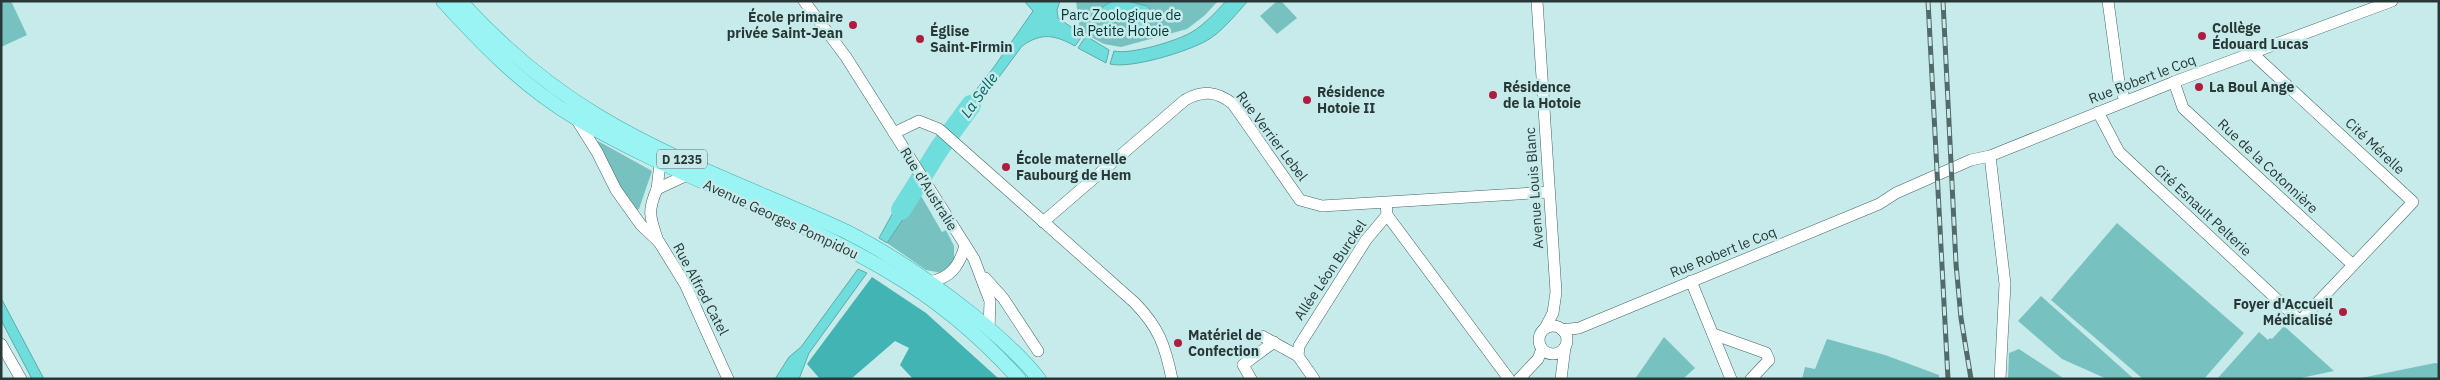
<svg xmlns="http://www.w3.org/2000/svg" width="2440" height="380" viewBox="0 0 2440 380" font-family="'IBM Plex Sans',sans-serif">
<style>
.green{fill:#77c2c1}
.forest{fill:#41b4b3}
.water{fill:#6fdddc;stroke:#5aacaa}
.lines{fill:none;stroke-linecap:round;stroke-linejoin:round}
.river{stroke:#6fdddc;stroke-width:20}
.minor-casing{stroke:#436564;stroke-width:12}
.major-casing{stroke:#46adac;stroke-width:15}
.minor{stroke:#fff;stroke-width:11}
.major{stroke:#99f4f3;stroke-width:14}
.rail-casing{stroke:#546a69;stroke-width:5}
.rail{stroke:#c6ebea;stroke-width:3;stroke-dasharray:9;stroke-linecap:butt}
.poi-dot{fill:#af1c40;stroke:#c6ebea;stroke-width:2}
.labels{text-anchor:middle;dominant-baseline:central;stroke-width:5;stroke-linejoin:round;paint-order:stroke}
.shield{fill:#c6ebea;stroke:#586e6d;stroke-width:1}
.shield-label{font-size:12px;font-weight:bold;fill:#293837}
.park-label{font-size:14px;fill:#003736;stroke:#c6ebea}
.poi-label{font-size:14px;font-weight:bold;fill:#293837;stroke:#c6ebea;text-anchor:start}
.street-label{font-size:14px;fill:#293837;stroke:#c6ebea}
.water-label{font-size:15px;font-style:italic;fill:#006464;stroke:#c6ebea}
</style>
<rect width="100%" height="100%" fill="#c6ebea"/>
<g class="green">
<polygon points="5,1 11,1 27,35 1,47 1,3"/>
<polygon points="1076,1 1218,1 1204,16 1187,29 1121,47 1104,44 1080,31"/>
<polygon points="1277,1 1281,1 1297,18 1277,34 1260,16"/>
<polygon points="598,141 652,171 639,209 637,210 626,200 597,146"/>
<polygon points="920,194 942,232 946,230 954,246 954,262 942,273 926,270 887,243"/>
<polygon points="2117,223 2244,333 2204,379 2143,379 2051,300"/>
<polygon points="2041,296 2134,379 2107,379 2062,359 2018,321"/>
<polygon points="2284,326 2334,371 2296,379 2217,379 2259,332 2268,340 2270,338 2272,339"/>
<polygon points="1664,337 1695,368 1683,379 1635,379"/>
<polygon points="1827,339 1885,355 1939,375 1939,379 1802,379 1805,367 1815,369"/>
<polygon points="2019,349 2063,378 2066,379 2008,379 2009,353"/>
<polygon points="2435,363 2439,364 2439,379 2356,379"/>
</g>
<polygon class="forest" points="872,277 926,313 999,379 913,379 900,365 909,348 895,341 851,379 820,379 807,364"/>
<g class="water">
<path d="M1024 1H1060L1057 10 1058 18 1083 35 1075 46C1055 35 1042 32 1022 46L959 131 950 123 994 67 1033 11Z"/>
<path d="M1113 1H1127L1147 6C1153 12 1155 27 1143 28 1135 30 1129 21 1121 21 1115 22 1112 25 1106 24L1099 18C1098 8 1105 5 1113 1Z"/>
<path d="M1226 1H1248C1236 14 1221 33 1206 41 1186 52 1131 69 1110 64L1114 51C1130 55 1177 41 1192 32 1205 24 1216 12 1226 1Z"/>
<polygon points="1086,36 1109,50 1106,63 1078,48"/>
<polygon points="936,140 947,150 931,174 923,161"/>
<polygon points="911,180 920,194 887,243 879,238"/>
<polygon points="858,269 867,273 809,353 799,379 775,379 789,357 801,347"/>
<polygon points="1,298 44,379 32,379 1,320"/>
</g>
<g class="lines">
<polyline class="river" points="901,210 939,149 971,105"/>
<g class="minor-casing">
<g id="minor">
<polyline points="804,1 846,57 974,259 990,301 989,329"/>
<polyline points="1537,1 1556,292 1553,313 1545,328"/>
<polyline points="2108,1 2119,82 2125,101"/>
<polyline points="2174,82 2183,108 2353,265"/>
<polyline points="2098,112 2119,152 2300,321 2413,202 2251,52"/>
<polyline points="575,117 597,152 616,190 641,225 659,242 685,284 728,379"/>
<path d="M894 133 919 121 939 129 1135 303C1159 328 1165 345 1172 379"/>
<polyline points="1990,156 2005,284 2000,379"/>
<polyline points="657,189 661,155"/>
<polyline points="1387,215 1509,379"/>
<path d="M1043 222 1185 100C1203 90 1217 91 1233 104L1300 200 1322 206 1549 192"/>
<path d="M658 241C650 217 647 212 657 189L687 175"/>
<polyline points="985,278 1003,298 1038,351"/>
<polyline points="1691,281 1731,379"/>
<path d="M929 282C951 278 959 266 965 246"/>
<circle cx="1553" cy="340" r="14"/>
<polyline points="1562,330 1579,328 1879,204 1896,193 1971,160 1990,156 2174,82 2392,1"/>
<polyline points="1713,334 1766,353 1769,360 1751,379"/>
<polyline points="1262,336 1298,356"/>
<polyline points="1,344 21,379"/>
<polyline points="1251,379 1243,365 1274,342"/>
<polyline points="1314,379 1298,356 1299,346 1366,240 1387,215 1386,203"/>
<polyline points="1519,379 1538,359 1542,349"/>
<polyline points="1561,379 1565,347"/>
</g>
</g>
<g class="major-casing">
<g id="major">
<path d="M443 1C483 45 524 87 576 118 677 178 791 213 891 273 939 301 982 338 1019 379"/>
<path d="M460 1C502 47 545 84 598 116 676 163 763 193 845 231 891 254 934 284 974 316 997 335 1021 356 1039 379"/>
</g>
</g>
<use href="#minor" class="minor"/>
<use href="#major" class="major"/>
<g class="rail-casing">
<g id="rail">
<polyline points="1928,1 1948,379"/>
<polyline points="1943,1 1956,264 1961,318 1971,379"/>
</g>
</g>
<use href="#rail" class="rail"/>
</g>
<g class="poi-dot">
<circle cx="853" cy="25" r="5"/>
<circle cx="2202" cy="36" r="5"/>
<circle cx="920" cy="39" r="5"/>
<circle cx="2199" cy="87" r="5"/>
<circle cx="1493" cy="95" r="5"/>
<circle cx="1307" cy="100" r="5"/>
<circle cx="1006" cy="167" r="5"/>
<circle cx="2343" cy="312" r="5"/>
<circle cx="1178" cy="343" r="5"/>
</g>
<g class="labels">
<rect class="shield" x="657" y="149.5" width="50" height="19" rx="4"/>
<g class="shield-label">
<text x="682" y="159">D 1235</text>
</g>
<g class="park-label">
<text x="1121" y="15">Parc Zoologique de<tspan x="1121" dy="16">la Petite Hotoie</tspan></text>
</g>
<g class="poi-label">
<text x="843" y="17" text-anchor="end">École primaire<tspan x="843" dy="16">privée Saint-Jean</tspan></text>
<text x="2212" y="28">Collège<tspan x="2212" dy="16">Édouard Lucas</tspan></text>
<text x="930" y="31">Église<tspan x="930" dy="16">Saint-Firmin</tspan></text>
<text x="1503" y="87">Résidence<tspan x="1503" dy="16">de la Hotoie</tspan></text>
<text x="2209" y="87">La Boul Ange</text>
<text x="1317" y="92">Résidence<tspan x="1317" dy="16">Hotoie II</tspan></text>
<text x="1016" y="159">École maternelle<tspan x="1016" dy="16">Faubourg de Hem</tspan></text>
<text x="2333" y="304" text-anchor="end">Foyer d'Accueil<tspan x="2333" dy="16">Médicalisé</tspan></text>
<text x="1188" y="335">Matériel de<tspan x="1188" dy="16">Confection</tspan></text>
</g>
<g class="street-label">
<text transform="translate(2142 79) rotate(-21)">Rue Robert le Coq</text>
<text transform="translate(1272 136) rotate(53)">Rue Verrier Lebel</text>
<text transform="translate(2375 146) rotate(43)">Cité Mérelle</text>
<text transform="translate(2268 166) rotate(43)">Rue de la Cotonnière</text>
<text transform="translate(1534 188) rotate(-94)">Avenue Louis Blanc</text>
<text transform="translate(929 189) rotate(58)">Rue d'Australie</text>
<text transform="translate(2203 210) rotate(43)">Cité Esnault Pelterie</text>
<text transform="translate(781 219) rotate(25)">Avenue Georges Pompidou</text>
<text transform="translate(1723 252) rotate(-22)">Rue Robert le Coq</text>
<text transform="translate(1330 270) rotate(-56)">Allée Léon Burckel</text>
<text transform="translate(701 289) rotate(62)">Rue Alfred Catel</text>
</g>
<g class="water-label">
<text transform="translate(979 95) rotate(-54)">La Selle</text>
</g>
</g>
<rect width="2440" height="380" fill="none" stroke="#293837" stroke-width="5"/>
</svg>
